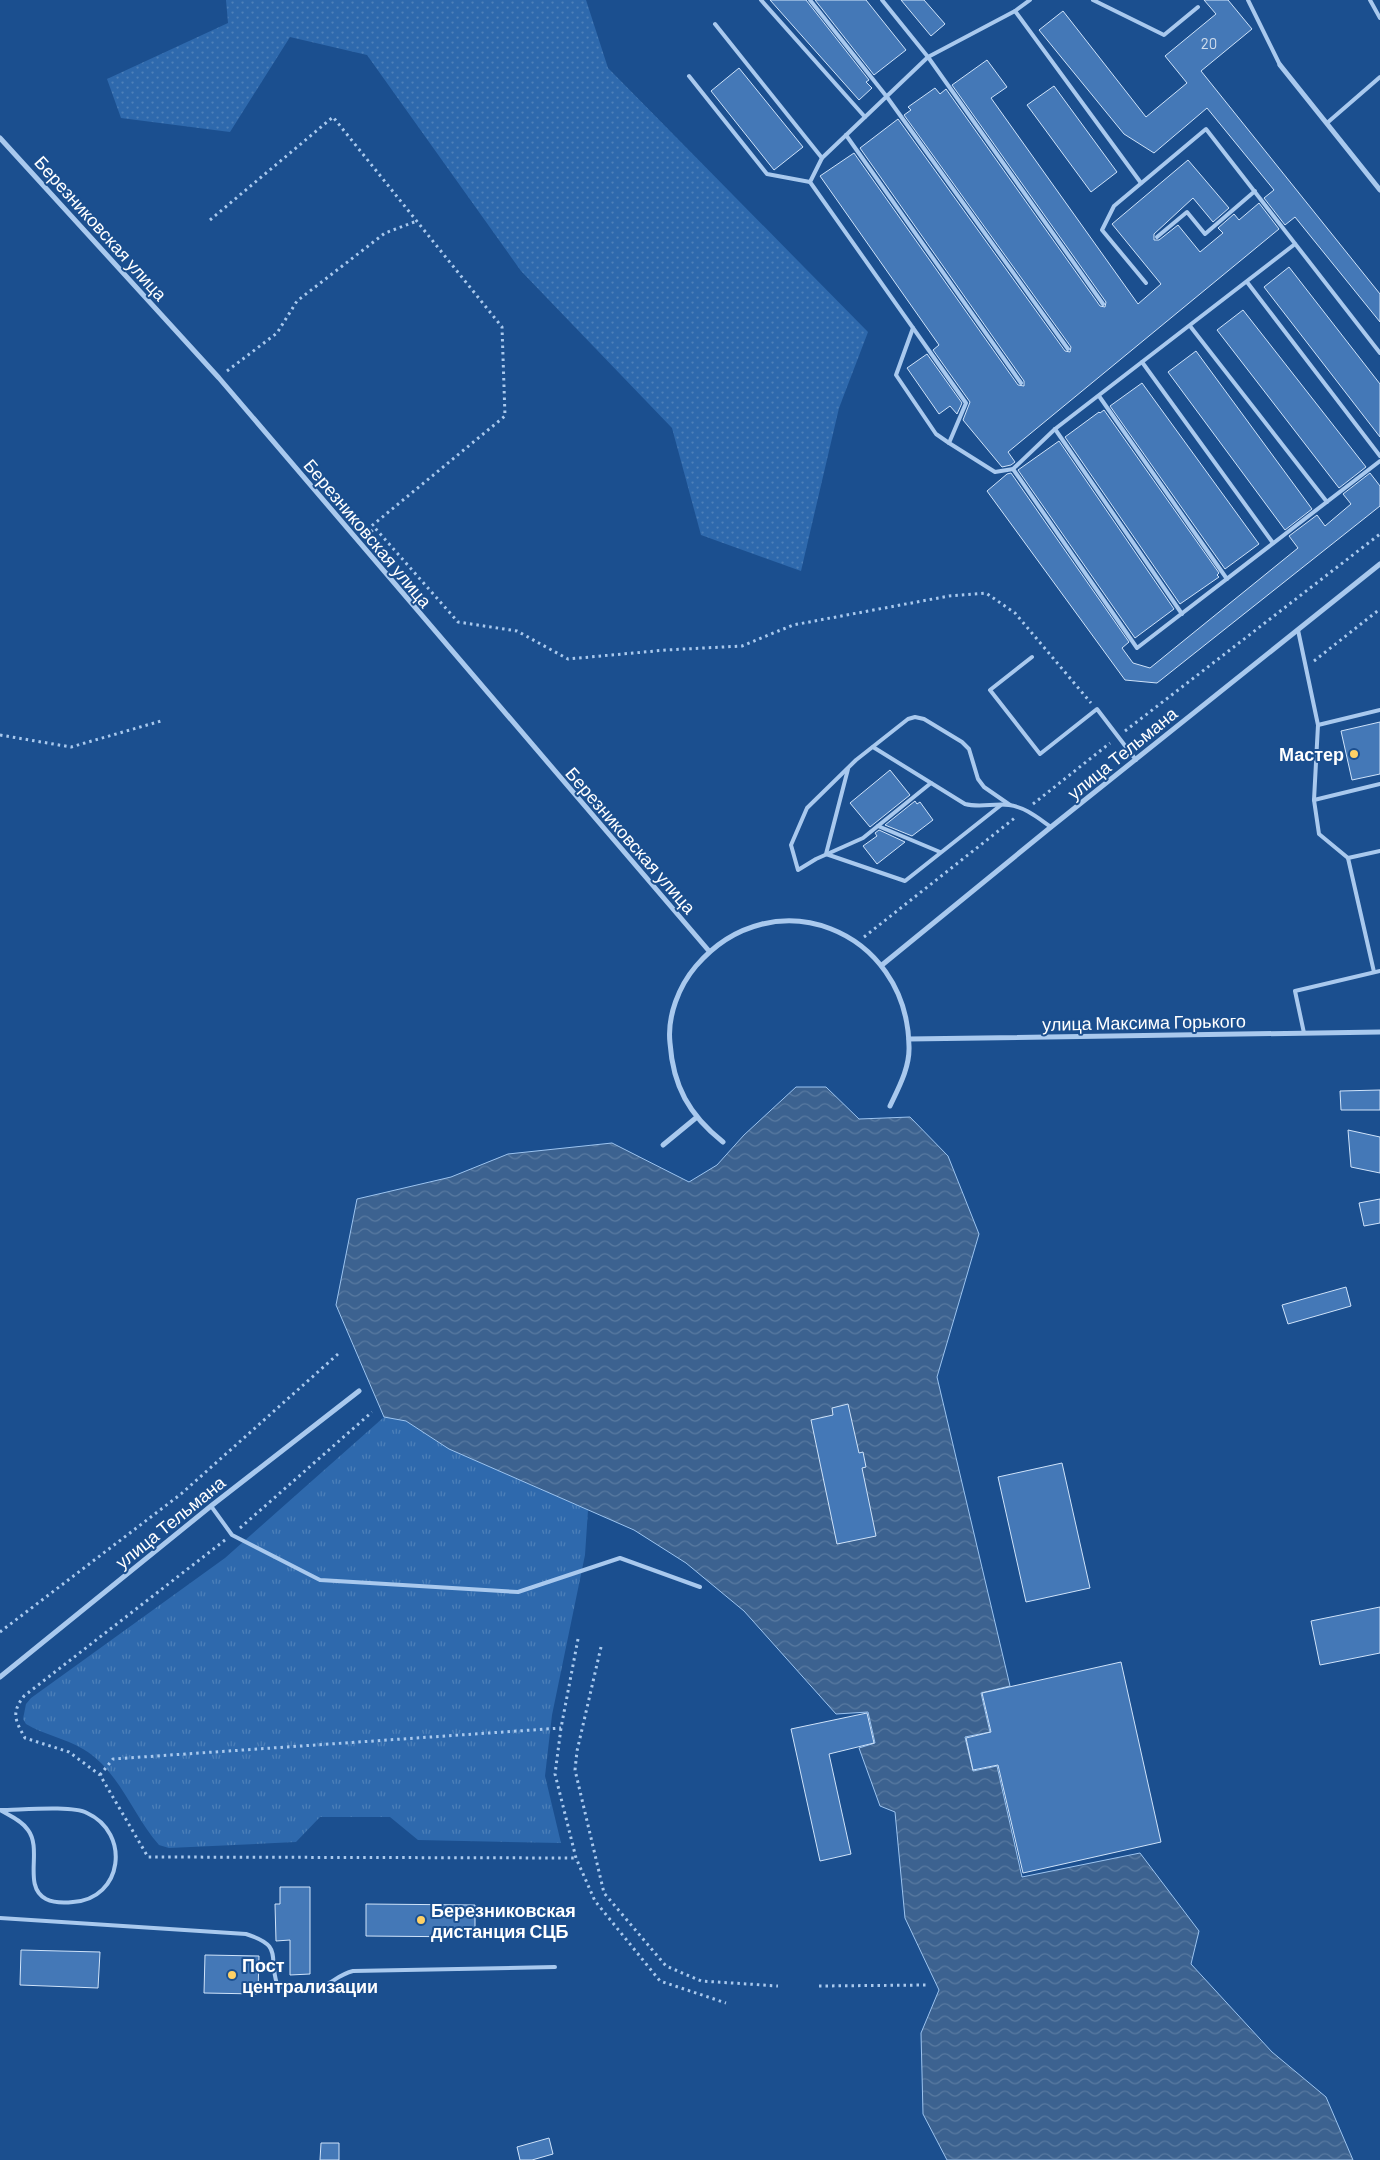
<svg xmlns="http://www.w3.org/2000/svg" width="1380" height="2160" viewBox="0 0 1380 2160" font-family="Barlow,sans-serif">
<style>
.grass{fill:url(#grass-dots)}
.park{fill:url(#park-tufts)}
.water{fill:url(#water-waves);stroke:#9cc4f0}
.building{fill:#4478b7;stroke:#cfe3fa}
.lines{fill:none;stroke-linecap:round;stroke-linejoin:round}
.path{stroke:#a9c9ee;stroke-width:3;stroke-dasharray:2.5 4;stroke-linecap:butt}
.lane{stroke:#a9c9ee;stroke-width:4}
.street{stroke:#a9c9ee;stroke-width:5}
.poi-dot{fill:#ffd166;stroke:#1b4f8f;stroke-width:2}
.labels{text-anchor:middle;dominant-baseline:central;stroke-width:4;stroke-linejoin:round;paint-order:stroke}
.number-label{font-size:15px;fill:#d0dded}
.street-label{font-size:18px;fill:#fff;stroke:#1b4f8f}
.poi-label{font-size:18px;font-weight:bold;fill:#fff;stroke:#1b4f8f;text-anchor:start}
</style>
<defs>
<pattern id="grass-dots" width="8" height="8" patternUnits="userSpaceOnUse" patternTransform="scale(1.25)"><rect width="8" height="8" fill="#2e69ad"/><path d="M2 2h.1M6 6h.1" fill="none" stroke="#4d80b9" stroke-width="1.8" stroke-linecap="round"/></pattern>
<pattern id="park-tufts" width="24" height="20" patternUnits="userSpaceOnUse" patternTransform="scale(1.25)"><rect width="24" height="20" fill="#2e69ad"/><path d="M3 7l-1-3M5 7V3M7 7l1-3M15 17l-1-3M17 17v-4M19 17l1-3" fill="none" stroke="#4d80b9"/></pattern>
<pattern id="water-waves" width="16" height="10" patternUnits="userSpaceOnUse" patternTransform="scale(1.25)"><rect width="16" height="10" fill="#3c6290"/><path d="M0 5q4-4 8 0t8 0" fill="none" stroke="#597aa1"/></pattern>
</defs>
<rect width="100%" height="100%" fill="#1b4f8f"/>
<polygon class="grass" points="226,0 586,0 608,68 868,332 839,408 801,571 701,535 672,428 521,271 367,55 290,37 230,132 121,118 107,79 228,23"/>
<path class="park" d="M384 1417 406 1421 449 1449 588 1510 585 1555 552 1715 545 1776 561 1843 418 1840 390 1817H320L296 1842 169 1848 159 1845C133 1816 119 1770 83 1749 65 1738 44 1735 26 1724L23 1719 26 1704 31 1698 225 1558Z"/>
<polygon class="water" points="796,1087 826,1087 859,1119 910,1117 948,1156 979,1234 937,1377 1010,1686 981,1693 990,1732 965,1737 973,1771 997,1766 1022,1877 1140,1853 1199,1931 1191,1964 1272,2052 1326,2097 1353,2160 947,2160 923,2114 921,2033 939,1990 905,1918 895,1812 880,1806 859,1748 875,1743 868,1712 836,1714 744,1611 686,1563 634,1530 449,1449 406,1421 384,1417 336,1305 357,1199 451,1177 508,1154 612,1143 689,1182 717,1165 744,1135"/>
<g class="building">
<polygon points="770,0 806,0 869,80 866,82 872,88 859,100"/>
<polygon points="815,0 866,0 906,50 874,75"/>
<polygon points="901,0 924,0 945,24 931,36"/>
<polygon points="1204,0 1228,0 1252,29 1201,71 1380,294 1380,322 1295,217 1285,225 1264,198 1274,190 1207,108 1154,153 1124,134 1039,30 1063,11 1146,117 1187,83 1165,56 1216,14"/>
<polygon points="987,60 1007,87 991,98 1138,304 1161,284 1112,224 1188,160 1229,208 1213,222 1193,198 1154,234 1154,240 1159,240 1178,225 1200,252 1223,233 1218,228 1234,214 1239,220 1259,203 1279,229 1008,452 1015,462 1011,465 1002,467 963,420 970,402 933,350 939,345 820,176 854,153 1018,385 1024,386 1024,381 860,148 898,119 1065,351 1070,352 1071,347 904,115 911,110 908,107 935,88 940,94 946,89 1100,306 1105,307 1106,302 952,85"/>
<polygon points="739,68 803,147 774,170 711,91"/>
<polygon points="1054,86 1117,172 1091,192 1027,105"/>
<polygon points="1289,267 1380,384 1380,437 1264,287"/>
<polygon points="1243,310 1366,467 1339,488 1217,330"/>
<polygon points="1196,351 1312,509 1285,530 1168,372"/>
<polygon points="927,354 962,403 957,414 950,406 939,414 907,368"/>
<polygon points="1142,383 1259,544 1225,569 1110,406"/>
<polygon points="1104,410 1219,573 1217,575 1219,577 1180,604 1065,437 1099,412 1100,413"/>
<polygon points="1059,441 1174,609 1135,638 1018,470"/>
<polygon points="1011,473 1129,642 1122,648 1133,663 1150,668 1298,548 1289,536 1317,515 1325,526 1351,504 1343,494 1370,473 1380,486 1380,506 1157,683 1125,680 987,491 1007,474"/>
<polygon points="1380,722 1380,774 1352,780 1341,731"/>
<polygon points="890,770 910,795 870,827 850,803"/>
<polygon points="915,801 917,804 920,802 933,820 912,836 885,825"/>
<polygon points="879,830 905,842 877,864 863,846 877,836 875,833"/>
<polygon points="1380,1090 1380,1110 1341,1110 1340,1091"/>
<polygon points="1348,1130 1380,1137 1380,1173 1351,1167"/>
<polygon points="1380,1199 1380,1223 1364,1226 1359,1203"/>
<polygon points="1346,1287 1351,1306 1288,1324 1282,1305"/>
<polygon points="848,1404 859,1453 863,1452 866,1467 862,1468 876,1536 837,1544 811,1420 833,1415 832,1408"/>
<polygon points="1062,1463 1090,1588 1026,1602 998,1477"/>
<polygon points="1380,1607 1380,1653 1320,1665 1311,1621"/>
<polygon points="1121,1662 1161,1842 1023,1873 998,1765 973,1770 966,1738 991,1732 982,1693"/>
<polygon points="867,1713 874,1743 829,1754 851,1854 820,1861 791,1729"/>
<polygon points="280,1887 310,1887 310,1974 290,1975 290,1940 276,1941 275,1904 280,1904"/>
<polygon points="366,1904 475,1905 475,1937 366,1936"/>
<polygon points="21,1950 100,1952 98,1988 20,1985"/>
<polygon points="205,1955 259,1956 258,1994 204,1993"/>
<polygon points="549,2138 553,2154 532,2160 520,2160 517,2147"/>
<polygon points="321,2143 339,2143 339,2160 320,2160"/>
</g>
<g class="lines">
<g class="path">
<polyline points="210,220 333,117 502,327 505,416 363,533"/>
<polyline points="227,371 277,333 297,301 385,233 417,221"/>
<polyline points="366,536 375,528 458,622 517,631 568,659 666,650 742,646 793,625 949,596 986,593 1015,613 1091,703"/>
<polyline points="1314,661 1380,609"/>
<polyline points="1125,731 1380,534"/>
<polyline points="0,735 71,747 161,721"/>
<polyline points="1033,804 1110,743"/>
<polyline points="864,937 1016,817"/>
<polyline points="240,1528 372,1412"/>
<path d="M225 1540 24 1696C11 1713 15 1720 25 1738L69 1752 100 1775 148 1857 576 1858"/>
<polyline points="0,1632 181,1494 338,1354"/>
<polyline points="578,1639 561,1728 555,1774 576,1858 595,1901 660,1981 726,2003"/>
<polyline points="601,1647 577,1751 575,1770 604,1893 666,1966 701,1981 778,1986"/>
<polyline points="100,1775 113,1759 561,1728"/>
<polyline points="819,1986 927,1985"/>
</g>
<g class="lane">
<polyline points="761,0 865,117"/>
<polyline points="810,0 887,97 1068,349"/>
<polyline points="882,0 928,57 1103,304"/>
<polyline points="1030,0 1015,11 928,57 822,158 810,182 966,403 949,443 995,472 1013,469 1055,429 1295,244"/>
<polyline points="1093,0 1164,35 1198,7"/>
<polyline points="1248,0 1280,65"/>
<polyline points="1370,0 1380,18"/>
<polyline points="1015,11 1141,183"/>
<polyline points="715,24 822,158"/>
<polyline points="689,76 767,174 810,182"/>
<polyline points="1327,123 1380,77"/>
<polyline points="846,135 1021,383"/>
<polyline points="1157,237 1187,212 1205,234 1255,191"/>
<polyline points="1247,282 1380,456"/>
<polyline points="1146,283 1102,230 1114,206 1206,129 1380,353"/>
<polyline points="1190,326 1327,502"/>
<polyline points="913,328 896,375 936,434 949,443"/>
<polyline points="1142,362 1273,543"/>
<polyline points="1099,396 1227,579"/>
<polyline points="1055,429 1182,614"/>
<polyline points="1013,469 1137,648 1380,461"/>
<polyline points="1298,630 1318,725 1314,800 1319,834 1348,858 1374,972"/>
<polyline points="1032,657 990,690 1040,754 1097,709 1136,760"/>
<polyline points="1318,725 1380,710"/>
<path d="M873 747 965 804C980 808 994 803 1009 805 1025 807 1038 818 1051 827"/>
<polyline points="848,769 826,854 905,881 1001,805"/>
<polyline points="931,783 863,838 816,859 798,870 791,845 807,808 856,760 908,719 915,717 924,719 962,742 969,749 978,779 984,787 1010,805"/>
<polyline points="1314,800 1380,784"/>
<polyline points="878,826 940,852"/>
<polyline points="1348,858 1380,851"/>
<polyline points="1304,1033 1295,991 1380,971"/>
<polyline points="211,1506 232,1535 320,1580 518,1592 620,1558 700,1587"/>
<path d="M0 1810C20 1810 72 1805 87 1813 131 1833 123 1899 73 1902 64 1903 54 1903 46 1899 22 1886 43 1850 28 1830 21 1820 10 1816 0 1810"/>
<path d="M0 1918 246 1934C284 1946 268 1956 277 1984 285 1992 312 1992 322 1987 333 1982 340 1974 353 1971L555 1967"/>
</g>
<g class="street">
<polyline points="1280,65 1380,190"/>
<polyline points="0,138 219,378 709,951"/>
<polyline points="882,965 1051,827 1380,564"/>
<polyline points="909,1039 1380,1032"/>
<path d="M723 1142C689 1115 673 1086 670 1043 667 1016 679 986 696 966 773 876 907 930 909 1046 910 1067 899 1087 890 1106"/>
<polyline points="663,1145 697,1117"/>
<polyline points="0,1677 211,1506 359,1391"/>
</g>
</g>
<g class="poi-dot">
<circle cx="1354" cy="754" r="5"/>
<circle cx="421" cy="1920" r="5"/>
<circle cx="232" cy="1975" r="5"/>
</g>
<g class="labels">
<g class="number-label">
<text x="1209" y="43">20</text>
</g>
<g class="street-label">
<text transform="translate(101 228) rotate(48)">Березниковская улица</text>
<text transform="translate(368 533) rotate(50)">Березниковская улица</text>
<text transform="translate(1122 753) rotate(-39)">улица Тельмана</text>
<text transform="translate(631 840) rotate(49)">Березниковская улица</text>
<text transform="translate(1144 1022) rotate(-1)">улица Максима Горького</text>
<text transform="translate(170 1522) rotate(-39)">улица Тельмана</text>
</g>
<g class="poi-label">
<text x="1344" y="754" text-anchor="end">Мастер</text>
<text x="431" y="1910">Березниковская<tspan x="431" dy="21">дистанция СЦБ</tspan></text>
<text x="242" y="1965">Пост<tspan x="242" dy="21">централизации</tspan></text>
</g>
</g>
</svg>
